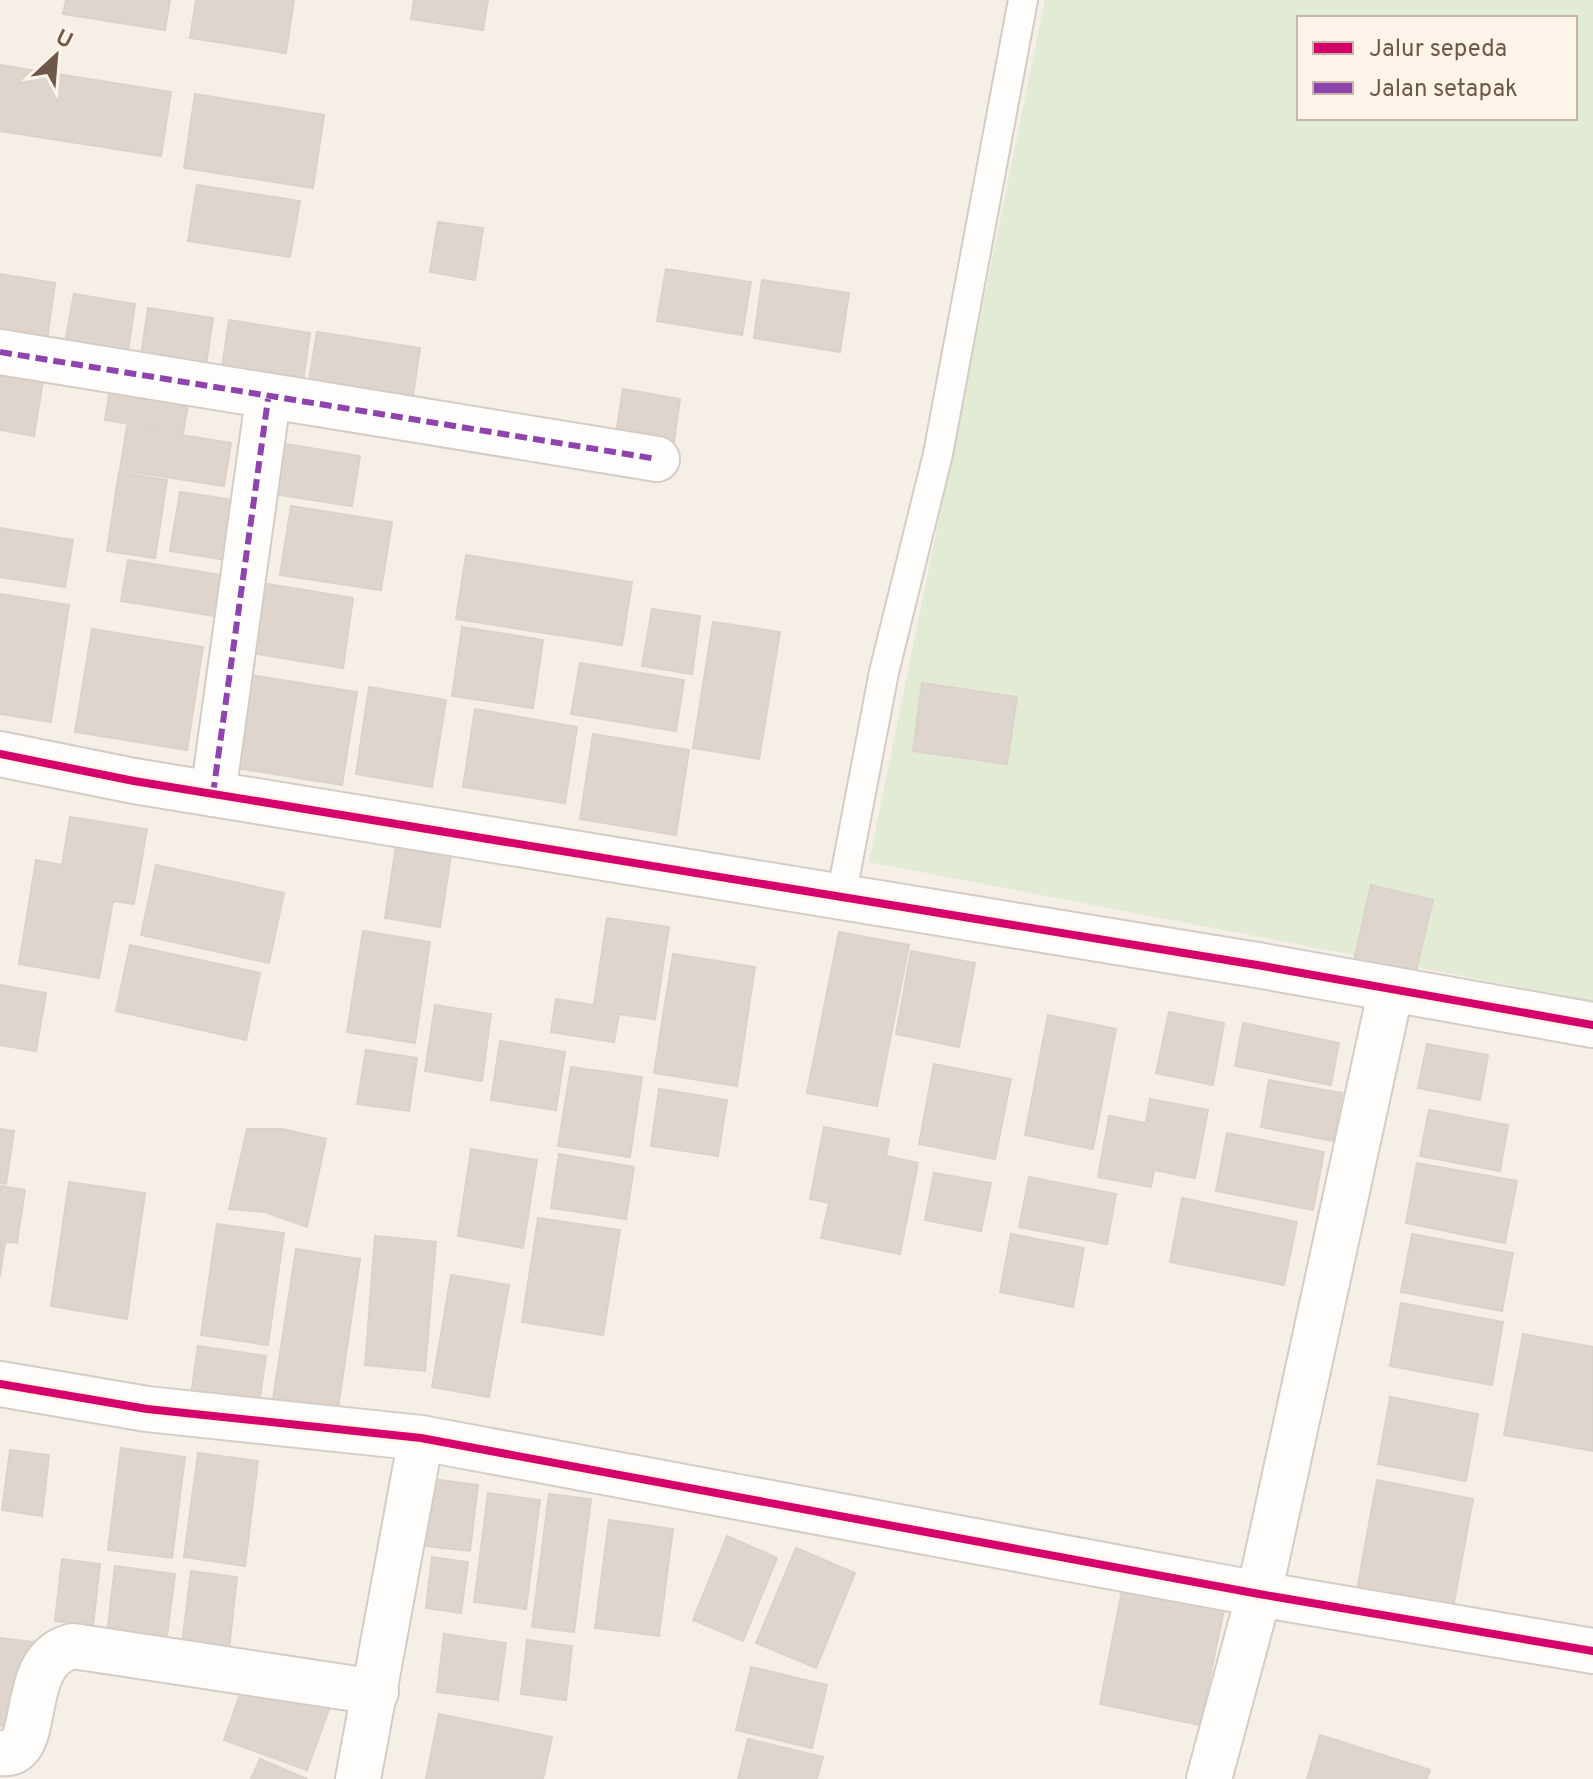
<svg xmlns="http://www.w3.org/2000/svg" width="1593" height="1779" viewBox="0 0 1593 1779" font-family="Overpass,sans-serif">
<style>
.green{fill:#e2ebd3;fill-rule:evenodd}
.building{fill:#ded5ce;stroke:#ddd2cb;stroke-width:2}
.lines{fill:none;stroke-linecap:round;stroke-linejoin:round}
.lane-casing{stroke:#d4ccc6;stroke-width:32}
.street-casing{stroke:#d4ccc6;stroke-width:48}
.lane{stroke:#fefdfc;stroke-width:28}
.street{stroke:#fefdfc;stroke-width:44}
.quiet{stroke:#8e44ad;stroke-width:6;stroke-dasharray:12 6;stroke-linecap:butt}
.cycleway-casing{stroke:#fef5e8;stroke-width:13}
.cycleway{stroke:#d6006c;stroke-width:8}
</style>
<rect width="100%" height="100%" fill="#f5efe8"/>
<path class="green" d="M1045 0H1593V1001L869 862ZM1299 18H1575V118H1299Z"/>
<g class="building">
<polygon points="66,0 170,0 165,30 63,14"/>
<polygon points="196,0 294,0 286,53 190,38"/>
<polygon points="414,0 488,0 483,30 411,19"/>
<polygon points="0,65 171,92 161,156 0,131"/>
<polygon points="195,94 324,115 313,188 184,168"/>
<polygon points="197,185 300,201 290,257 188,241"/>
<polygon points="438,222 483,228 475,280 430,272"/>
<polygon points="666,269 751,282 742,335 657,321"/>
<polygon points="0,274 55,283 46,347 0,340"/>
<polygon points="762,280 849,293 840,352 754,338"/>
<polygon points="74,294 135,304 127,358 64,348"/>
<polygon points="148,308 213,318 205,372 140,363"/>
<polygon points="229,320 310,333 300,401 219,388"/>
<polygon points="317,332 420,348 410,416 306,399"/>
<polygon points="0,355 46,362 34,436 0,430"/>
<polygon points="112,376 191,388 183,433 105,420"/>
<polygon points="623,389 680,399 673,448 615,440"/>
<polygon points="127,426 231,443 224,486 120,470"/>
<polygon points="267,441 360,456 352,506 260,492"/>
<polygon points="119,472 167,480 155,558 107,551"/>
<polygon points="180,492 247,502 239,562 170,551"/>
<polygon points="291,506 392,522 381,590 280,575"/>
<polygon points="0,528 73,540 65,587 0,577"/>
<polygon points="466,555 632,582 622,645 456,619"/>
<polygon points="128,560 234,577 228,618 121,601"/>
<polygon points="256,582 353,598 343,668 245,652"/>
<polygon points="0,594 69,605 51,722 0,714"/>
<polygon points="652,609 700,616 692,674 642,666"/>
<polygon points="713,622 780,632 759,759 693,748"/>
<polygon points="462,627 543,640 533,708 452,696"/>
<polygon points="92,629 203,647 187,750 75,732"/>
<polygon points="580,663 684,680 676,731 571,714"/>
<polygon points="244,674 357,692 342,785 230,767"/>
<polygon points="922,683 1017,697 1007,764 913,751"/>
<polygon points="369,687 446,700 432,787 356,774"/>
<polygon points="475,709 577,727 565,803 463,787"/>
<polygon points="593,734 689,750 676,835 580,819"/>
<polygon points="70,817 147,829 134,904 113,901 99,978 19,964 36,860 62,865"/>
<polygon points="396,846 451,855 440,927 385,918"/>
<polygon points="156,865 284,893 269,963 141,935"/>
<polygon points="1371,885 1433,900 1414,979 1353,965"/>
<polygon points="607,918 669,927 655,1019 619,1014 614,1042 551,1032 556,999 594,1005"/>
<polygon points="363,931 430,942 415,1043 347,1032"/>
<polygon points="839,932 909,945 877,1106 807,1093"/>
<polygon points="130,945 260,973 246,1040 116,1011"/>
<polygon points="911,951 975,963 959,1047 896,1034"/>
<polygon points="673,954 755,967 737,1086 654,1073"/>
<polygon points="0,985 46,993 36,1051 0,1045"/>
<polygon points="435,1005 491,1014 482,1081 425,1071"/>
<polygon points="1169,1012 1224,1023 1213,1085 1156,1073"/>
<polygon points="1048,1015 1116,1029 1093,1149 1025,1135"/>
<polygon points="1243,1023 1339,1043 1331,1085 1235,1066"/>
<polygon points="500,1041 565,1052 556,1110 491,1100"/>
<polygon points="1427,1044 1488,1055 1480,1100 1418,1088"/>
<polygon points="366,1050 417,1058 409,1111 357,1104"/>
<polygon points="934,1064 1011,1079 995,1159 919,1144"/>
<polygon points="571,1067 642,1077 630,1157 558,1146"/>
<polygon points="1269,1080 1342,1093 1333,1141 1261,1127"/>
<polygon points="659,1089 727,1100 718,1156 651,1146"/>
<polygon points="1150,1099 1208,1110 1195,1178 1154,1170 1151,1187 1098,1177 1109,1116 1146,1123"/>
<polygon points="1429,1110 1508,1125 1500,1171 1420,1156"/>
<polygon points="824,1127 889,1139 886,1156 918,1163 900,1254 821,1238 829,1203 810,1199"/>
<polygon points="0,1129 14,1131 6,1184 0,1183"/>
<polygon points="247,1129 283,1129 326,1139 307,1227 265,1212 229,1209"/>
<polygon points="1227,1133 1324,1152 1313,1210 1216,1191"/>
<polygon points="471,1149 537,1160 523,1248 458,1236"/>
<polygon points="559,1154 634,1167 626,1219 551,1208"/>
<polygon points="1417,1163 1517,1181 1505,1243 1406,1223"/>
<polygon points="934,1173 991,1183 981,1231 925,1220"/>
<polygon points="1029,1177 1116,1194 1107,1244 1019,1227"/>
<polygon points="69,1182 145,1193 127,1319 51,1306"/>
<polygon points="0,1186 25,1190 17,1243 5,1242 0,1277"/>
<polygon points="1182,1198 1297,1222 1284,1285 1170,1262"/>
<polygon points="538,1218 620,1230 603,1335 522,1322"/>
<polygon points="217,1224 284,1233 268,1345 201,1335"/>
<polygon points="1011,1234 1084,1248 1073,1307 1000,1292"/>
<polygon points="1412,1234 1513,1253 1502,1311 1401,1292"/>
<polygon points="375,1236 436,1242 425,1371 365,1365"/>
<polygon points="296,1249 360,1259 338,1409 273,1399"/>
<polygon points="451,1275 509,1285 489,1397 432,1387"/>
<polygon points="1401,1303 1503,1322 1492,1385 1390,1366"/>
<polygon points="1523,1334 1593,1347 1593,1451 1504,1435"/>
<polygon points="198,1346 266,1356 259,1405 191,1395"/>
<polygon points="1390,1397 1478,1414 1466,1481 1378,1464"/>
<polygon points="121,1448 185,1457 172,1558 108,1550"/>
<polygon points="10,1450 49,1455 42,1516 2,1510"/>
<polygon points="198,1453 258,1461 245,1566 184,1557"/>
<polygon points="425,1478 478,1485 470,1551 416,1545"/>
<polygon points="1377,1480 1473,1499 1453,1608 1357,1590"/>
<polygon points="488,1493 540,1500 526,1609 474,1602"/>
<polygon points="549,1494 591,1499 574,1632 532,1627"/>
<polygon points="609,1520 673,1529 659,1636 595,1628"/>
<polygon points="727,1536 777,1558 743,1641 693,1620"/>
<polygon points="796,1548 855,1573 816,1668 756,1643"/>
<polygon points="432,1557 468,1562 461,1613 426,1608"/>
<polygon points="62,1559 100,1564 93,1626 55,1621"/>
<polygon points="115,1566 175,1574 165,1651 106,1643"/>
<polygon points="191,1571 237,1577 229,1650 182,1644"/>
<polygon points="1122,1590 1224,1610 1200,1725 1100,1704"/>
<polygon points="444,1634 506,1643 498,1700 437,1692"/>
<polygon points="0,1638 34,1642 22,1729 0,1726"/>
<polygon points="527,1640 572,1646 566,1700 521,1694"/>
<polygon points="751,1667 827,1685 812,1748 736,1730"/>
<polygon points="247,1674 331,1704 307,1770 224,1740"/>
<polygon points="439,1714 552,1737 543,1779 426,1779"/>
<polygon points="1320,1735 1430,1770 1427,1779 1307,1779"/>
<polygon points="748,1739 823,1757 817,1779 738,1779"/>
<polygon points="260,1759 307,1779 251,1779"/>
</g>
<g class="lines">
<g class="lane-casing">
<polyline id="lane" points="841,897 884,672 938,454 1023,0"/>
</g>
<g class="street-casing">
<g id="street">
<polyline points="0,352 657,459"/>
<polyline points="0,754 134,781 1257,965 1593,1025"/>
<polyline points="213,794 268,399"/>
<polyline points="0,1384 147,1409 421,1438 1259,1594 1593,1651"/>
<path d="M0 1753C47 1760 13 1660 73 1646L376 1692"/>
<polyline points="358,1779 421,1438"/>
<polyline points="1209,1779 1259,1594 1391,989"/>
</g>
</g>
<use href="#lane" class="lane"/>
<use href="#street" class="street"/>
<g class="quiet">
<polyline points="0,352 657,459"/>
<polyline points="213,794 268,399"/>
</g>
<g class="cycleway-casing">
<g id="cycleway">
<polyline points="0,754 134,781 1257,965 1593,1025"/>
<polyline points="0,1384 147,1409 421,1438 1259,1594 1593,1651"/>
</g>
</g>
<use href="#cycleway" class="cycleway"/>
</g>
<rect x="1297" y="16" width="280" height="104" fill="#fef5e8" stroke="#c5b6a9" stroke-width="2"/>
<rect x="1313" y="42" width="40" height="12" fill="#d6006c" stroke="#c5b6a9" stroke-width="2"/>
<text x="1369" y="56" font-size="24" fill="#70574b">Jalur sepeda</text>
<rect x="1313" y="82" width="40" height="12" fill="#8e44ad" stroke="#c5b6a9" stroke-width="2"/>
<text x="1369" y="96" font-size="24" fill="#70574b">Jalan setapak</text>
<g transform="translate(56 56) rotate(26)" stroke="#fef5e8" stroke-width="6" paint-order="stroke">
<path d="M0-6L14 30L0 20L-14 30Z" fill="#70574b"/>
<text y="-12" font-size="22" font-weight="bold" text-anchor="middle" fill="#70574b">U</text>
</g>
</svg>
